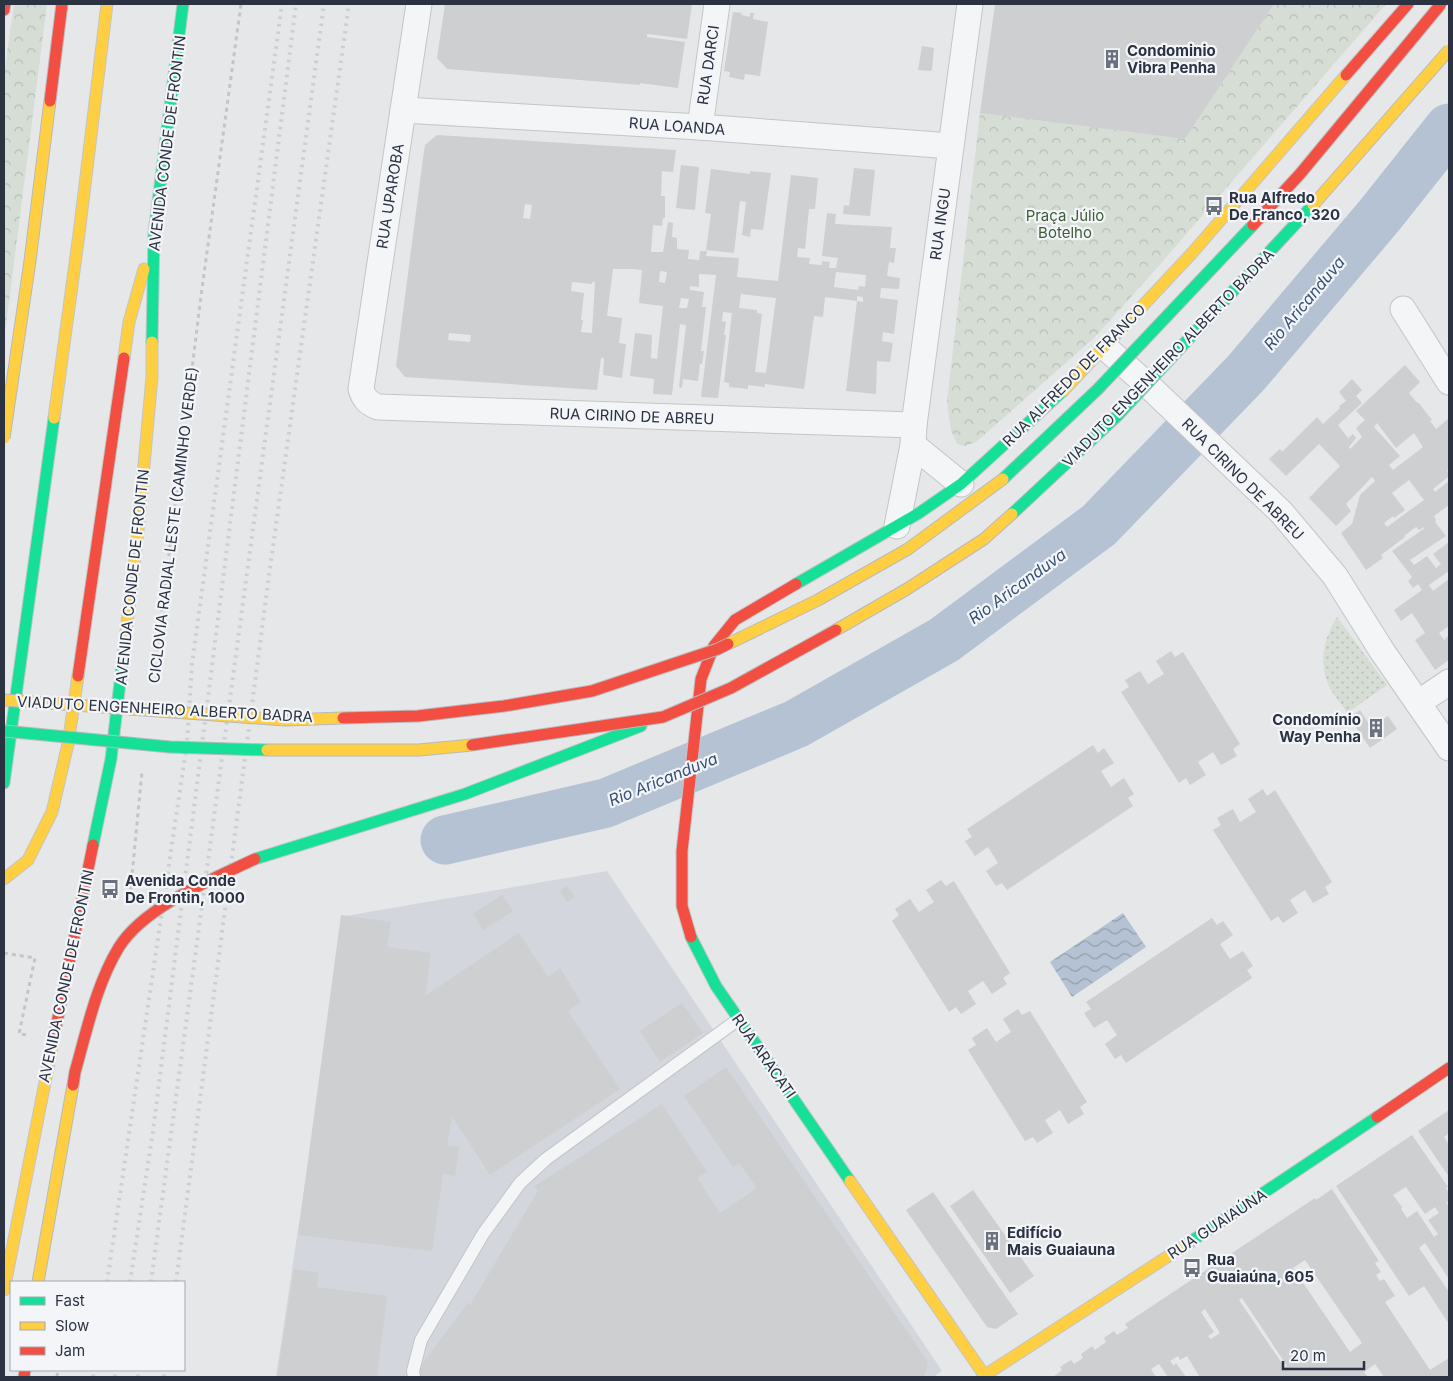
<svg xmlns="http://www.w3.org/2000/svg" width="1453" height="1381" viewBox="0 0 1453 1381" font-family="Inter,sans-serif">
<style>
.built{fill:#d3d6dc}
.grass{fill:url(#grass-dots)}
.park{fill:url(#park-crowns)}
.water{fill:url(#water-waves)}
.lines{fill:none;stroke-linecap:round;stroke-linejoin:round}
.river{stroke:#b4c2d3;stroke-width:49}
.building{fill:#cdcfd1;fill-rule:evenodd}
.lane-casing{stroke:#c3c5c7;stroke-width:14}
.street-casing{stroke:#c3c5c7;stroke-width:27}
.fast-casing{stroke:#c3c5c7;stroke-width:13}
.slow-casing{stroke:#c3c5c7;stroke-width:13}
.jam-casing{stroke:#c3c5c7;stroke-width:13}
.path{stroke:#c4c5c9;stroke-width:3;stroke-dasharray:4 4;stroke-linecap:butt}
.lane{stroke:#f4f5f6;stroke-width:12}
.street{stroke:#f4f5f6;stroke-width:25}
.fast{stroke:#16e098;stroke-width:11}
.slow{stroke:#ffcf43;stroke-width:11}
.jam{stroke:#f24e42;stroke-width:11}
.rail{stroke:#cecfd1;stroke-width:4;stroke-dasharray:2.5 5;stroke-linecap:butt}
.fast-bridge-casing{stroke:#b7babe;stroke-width:13;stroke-linecap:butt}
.slow-bridge-casing{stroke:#b7babe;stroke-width:13;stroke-linecap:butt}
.jam-bridge-casing{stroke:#b7babe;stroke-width:13;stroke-linecap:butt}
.fast-bridge{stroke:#16e098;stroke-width:11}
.slow-bridge{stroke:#ffcf43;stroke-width:11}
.jam-bridge{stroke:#f24e42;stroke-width:11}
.labels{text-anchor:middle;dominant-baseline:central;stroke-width:4.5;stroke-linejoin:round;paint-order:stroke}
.poi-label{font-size:15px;font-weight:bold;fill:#2b3343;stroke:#f3f5f8;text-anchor:start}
.street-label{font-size:15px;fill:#2b3343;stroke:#f3f5f8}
.park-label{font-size:15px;fill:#3e5e38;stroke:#f3f5f8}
.water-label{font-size:16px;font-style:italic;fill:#365076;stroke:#f3f5f8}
</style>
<defs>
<pattern id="grass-dots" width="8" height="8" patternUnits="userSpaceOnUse" patternTransform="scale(1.25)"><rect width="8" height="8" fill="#d5ddd5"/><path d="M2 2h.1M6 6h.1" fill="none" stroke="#b7beb8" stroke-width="1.8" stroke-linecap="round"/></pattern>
<pattern id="park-crowns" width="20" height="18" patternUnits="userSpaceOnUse" patternTransform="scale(1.25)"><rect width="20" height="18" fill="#d5ddd5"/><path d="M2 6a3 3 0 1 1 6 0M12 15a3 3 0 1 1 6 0" fill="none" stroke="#b7beb8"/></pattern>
<pattern id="water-waves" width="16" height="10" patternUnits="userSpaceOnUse" patternTransform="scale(1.25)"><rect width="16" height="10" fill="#b4c2d3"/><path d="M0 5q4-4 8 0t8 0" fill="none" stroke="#939ead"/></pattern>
</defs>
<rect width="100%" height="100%" fill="#e5e7e9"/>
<polygon class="built" points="607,871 942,1371 933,1377 276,1377 345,916"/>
<path class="grass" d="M1337 617 1387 685 1347 713C1342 704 1332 694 1328 684 1319 659 1324 639 1337 617Z"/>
<g class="park">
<polygon points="14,4 47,4 4,341 4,75"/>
<polygon points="1274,4 1386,4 1149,277 1094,338 976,442 965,446 957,444 951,430 947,402 980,113 1185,139"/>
</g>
<polygon class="water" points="1123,913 1146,947 1072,997 1050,962"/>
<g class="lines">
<polyline class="river" points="445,840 606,803 796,724 944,640 1099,525 1246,373 1379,216 1449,128"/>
</g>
<g class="building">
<polygon points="445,4 692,4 687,39 647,34 647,37 685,42 678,88 640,83 640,85 447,69 437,58"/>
<polygon points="995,4 1274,4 1185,139 980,113"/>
<polygon points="733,12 742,13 741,15 750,17 750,13 754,13 753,19 768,22 760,76 745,74 744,80 729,77 730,72 724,71"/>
<polygon points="922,46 934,48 932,70 930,71 918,70"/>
<path d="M437 135 676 150 673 172 662 171 661 196H665V218H663L662 226 653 225 651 252H663L668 222 673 223 672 237 677 238V249L689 250 688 259 699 260 700 251H707L706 256 739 258 737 277 778 281 791 175 818 178 815 209H809L805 249 798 248 797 257 810 258 809 264 822 265V261L830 262 829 268H836L838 258 822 256 827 213 836 214 835 224 892 227 890 248H896L894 263 889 262 887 276 900 278 899 289 881 288 880 298 898 300 894 334 883 332 882 341 893 343 890 362 877 361 876 394 846 391 857 301 863 302V297L857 296V301L825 297 823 317 814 316 804 389 765 384V387L748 385V389L729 387V383L724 382 732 313 723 312 722 321 726 322 724 335H726L718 398 701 397 716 275 699 274V287L690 286V290L704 292 702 307H706L701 351H704L702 364H700L698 381 683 379 682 388 679 387 686 325 680 324 672 395 653 394 654 379 630 376 635 333 652 335 651 358 657 359 663 306 639 303 642 270 634 269H613L607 316 622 318 619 343 626 344 622 378 603 375 604 358H601L597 390 405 377 396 366 423 158 425 145ZM525 204 532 205 530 219 523 218ZM660 271 667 272 665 283 659 282ZM836 272 866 275 865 287 859 286 858 290 834 287ZM572 282 592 284V282H595L592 333 581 332 583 320H581L584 293 571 291ZM741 294 776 298 766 373 755 372 762 314 757 313V310L739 308ZM681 298 689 299 687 308H679ZM449 333 471 335 470 342 448 340Z"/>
<polygon points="681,165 699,167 695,210 676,208"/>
<polygon points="854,168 875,170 870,216 843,214 844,205 849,206"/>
<polygon points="711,169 750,174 750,171 771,173 763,230 751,229 750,237 742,235 746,202 740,201 734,253 706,250 711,214 705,213"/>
<path d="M1405 365 1420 382 1409 393 1417 403 1418 402 1432 420 1430 421 1436 429 1448 419 1449 421V469L1447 470 1449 476 1433 489 1435 492 1449 481V505L1434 516 1436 520 1435 522 1446 536 1410 560 1414 565 1427 556 1436 568 1441 564 1433 554 1449 542 1448 560 1449 571 1429 585 1433 591 1449 579V626L1439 633 1444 640 1449 635V660L1435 670 1415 640 1425 633 1412 613 1401 621 1394 610 1422 590 1418 584 1413 588 1408 581 1412 577 1392 551 1425 528 1424 527 1419 530 1416 527 1404 536 1405 537 1381 555 1383 558 1366 570 1341 533 1352 524 1360 495 1375 481 1372 477 1346 504 1351 511 1336 526 1309 498 1340 466 1319 444 1286 476 1269 459 1280 449 1282 452 1317 417 1323 424 1340 408 1339 406 1346 401 1339 392 1352 379 1362 390 1356 396 1362 403 1338 425 1348 438 1353 434 1356 438 1349 447 1350 449 1362 437 1356 428 1365 420 1356 411ZM1377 423 1396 448 1414 433 1423 447 1393 470 1389 465 1400 456 1374 427ZM1409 480 1424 500 1387 527 1384 523 1393 516 1394 518 1405 510 1392 493Z"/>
<polygon points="1171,651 1175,657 1183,652 1240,744 1233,749 1237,756 1221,765 1213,752 1198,762 1206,775 1190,785 1186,778 1179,783 1121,692 1129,687 1125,680 1140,671 1148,684 1164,674 1156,661"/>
<polygon points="1360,710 1371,727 1388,716 1397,729 1370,748 1349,717"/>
<polygon points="1093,745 1098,753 1104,748 1114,763 1101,771 1111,787 1124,778 1134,794 1128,798 1133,806 1007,890 1002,883 996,886 986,871 998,863 988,847 975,856 965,841 972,837 967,829"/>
<polygon points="1263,789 1267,796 1275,790 1332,882 1325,887 1329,894 1313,903 1305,890 1290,900 1298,913 1283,923 1278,916 1271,921 1213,830 1221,825 1217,818 1233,809 1240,822 1256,812 1248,799"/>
<polygon points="941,880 946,886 954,881 1010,973 1003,978 1007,984 992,994 983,981 968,991 976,1004 961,1014 956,1007 949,1012 892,921 899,915 895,909 910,899 919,912 934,902 926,890"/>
<polygon points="567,886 575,897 567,902 560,891"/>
<polygon points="502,895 513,911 483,930 473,914"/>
<polygon points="341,915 391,922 387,947 431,953 425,996 519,933 548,977 560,968 581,1002 568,1011 620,1089 490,1175 452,1116 447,1146 459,1147 455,1176 443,1174 432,1251 298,1235"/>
<polygon points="1212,918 1217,925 1223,921 1233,935 1220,944 1230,959 1243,951 1253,966 1247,970 1252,978 1126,1063 1121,1055 1115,1059 1105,1044 1117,1035 1107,1020 1094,1028 1084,1013 1091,1009 1086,1002"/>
<polygon points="682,1003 703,1033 660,1062 640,1031"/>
<polygon points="1018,1009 1022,1015 1030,1011 1087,1102 1080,1107 1084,1114 1068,1124 1060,1110 1045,1120 1053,1133 1037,1143 1033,1137 1025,1141 968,1050 976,1045 972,1038 987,1028 996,1042 1011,1032 1003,1019"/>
<polygon points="726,1067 928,1362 924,1377 418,1377 415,1373 468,1303 470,1305 538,1191 535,1186 662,1104 707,1172 697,1178 720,1213 757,1188 739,1163 733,1167 684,1096"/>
<polygon points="1449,1110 1449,1133 1444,1137 1449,1145 1449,1177 1418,1131"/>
<path d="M1412 1135 1448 1187 1446 1188 1449 1193V1201L1446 1203 1449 1206V1279L1425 1243 1419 1248 1449 1292V1324L1424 1286 1409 1296 1336 1186ZM1406 1187 1425 1214 1435 1207 1439 1213 1428 1220 1438 1234 1434 1237 1417 1211 1407 1218 1401 1209 1402 1207 1393 1195Z"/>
<path d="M1332 1189 1379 1261 1375 1263 1381 1272 1376 1275 1380 1281 1384 1279 1395 1296 1385 1302 1430 1370 1449 1358V1377H1384L1375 1364 1364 1372 1368 1377H1196L1199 1376 1187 1356 1180 1360 1178 1356 1170 1361 1174 1366 1176 1363 1186 1377H1168L1159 1364 1151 1369 1156 1377H1053L1062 1370 1060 1367 1071 1360 1074 1364 1083 1358 1081 1354 1092 1346 1095 1350 1106 1342 1104 1338 1114 1331 1117 1335 1128 1328 1125 1324 1137 1316 1315 1198 1316 1200ZM1305 1260 1362 1343 1350 1352 1293 1268ZM1242 1298 1287 1366 1285 1368 1239 1300ZM1205 1309 1220 1333 1211 1339 1208 1336 1214 1332 1201 1312Z"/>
<polygon points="973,1190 1034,1276 1010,1293 950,1206"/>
<polygon points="933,1192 1018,1314 996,1329 987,1327 906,1210"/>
<polygon points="294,1269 319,1273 317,1287 387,1296 377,1377 277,1377"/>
</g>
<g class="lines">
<g class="lane-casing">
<polyline id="lane" points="414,1377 413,1371 421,1340 483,1234 520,1183 546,1159 739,1019"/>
</g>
<g class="street-casing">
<g id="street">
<path d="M419 4 361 389C364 399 368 403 378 407L914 425"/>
<polyline points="403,110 700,127 951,146"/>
<polyline points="700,127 717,4"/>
<polyline points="1403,309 1449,382"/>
<polyline points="1108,350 1153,390 1281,512 1335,576 1382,651 1449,748"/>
<polyline points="913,445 961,484"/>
<polyline points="897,526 913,445 914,425 970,4"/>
<polyline points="1418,703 1449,682"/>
</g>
</g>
<g class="fast-casing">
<g id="fast">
<polyline points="152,342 154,233 183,4"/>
<polyline points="796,584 919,513 961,484 1063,391"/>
<polyline points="4,783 54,418"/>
<polyline points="93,845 111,759 123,657"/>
<polyline points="255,859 465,794 641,726"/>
<polyline points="691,937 716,986 850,1181"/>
<polyline points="1190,1242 1377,1117"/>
</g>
</g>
<g class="slow-casing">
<g id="slow">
<polyline points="124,358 129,322 144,269"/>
<polyline points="1063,391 1193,252 1346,75"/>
<polyline points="54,418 79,234 107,4"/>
<polyline points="123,657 138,531 152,377 152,342"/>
<polyline points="4,879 28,860 52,812 68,744 78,676"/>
<polyline points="850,1181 985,1376"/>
<polyline points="4,1290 54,1037"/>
<polyline points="982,1377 1190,1242"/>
</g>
</g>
<g class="jam-casing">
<g id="jam">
<polyline points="4,10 5,4"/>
<polyline points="1346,75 1408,4"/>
<polyline points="78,676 124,358"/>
<polyline points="691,937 682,906 682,851 701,679 714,646 735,620 796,584"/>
<polyline points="54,1037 93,845"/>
<polyline points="1377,1117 1449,1068"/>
<polyline points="24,1377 25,1370"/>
</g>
</g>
<g class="path">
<polyline points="153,683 201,296 241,4"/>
<polyline points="130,897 142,771"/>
<polyline points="4,953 35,958 19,1034 27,1035"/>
<polyline points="57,1377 58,1370"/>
</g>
<use href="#lane" class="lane"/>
<use href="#street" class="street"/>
<use href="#fast" class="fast"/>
<use href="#slow" class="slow"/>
<use href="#jam" class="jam"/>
<g class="rail">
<polyline points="107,1282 187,743 192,664 282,4"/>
<polyline points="130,1282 153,1131 296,4"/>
<polyline points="151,1282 324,4"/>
<polyline points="176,1282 270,568 349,4"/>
<polyline points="93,1377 94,1370"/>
<polyline points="115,1377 116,1370"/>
<polyline points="138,1377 139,1370"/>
<polyline points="164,1377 165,1370"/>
</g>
<g class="fast-bridge-casing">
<g id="fast-bridge">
<polyline points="1003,479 1098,389 1253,225"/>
<polyline points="1012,514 1117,416 1313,205"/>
<polyline points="4,731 170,747 267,750"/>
</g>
</g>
<g class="slow-bridge-casing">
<g id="slow-bridge">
<polyline points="1313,205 1449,50"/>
<polyline points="4,438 30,261 50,101"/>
<polyline points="836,630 907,589 984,539 1012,514"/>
<polyline points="728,644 818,600 908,549 1003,479"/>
<polyline points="4,700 285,720 343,718"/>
<polyline points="267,750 419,750 472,745"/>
<polyline points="38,1282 73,1085"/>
</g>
</g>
<g class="jam-bridge-casing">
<g id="jam-bridge">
<polyline points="50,101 62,4"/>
<polyline points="1253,225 1300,174 1441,4"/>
<polyline points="343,718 418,716 504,706 592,691 718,649 728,644"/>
<polyline points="472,745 663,717 731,688 836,630"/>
<path d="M73 1085 75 1072C87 1030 96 985 119 947 145 906 213 879 255 859"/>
</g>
</g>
<use href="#fast-bridge" class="fast-bridge"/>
<use href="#slow-bridge" class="slow-bridge"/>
<use href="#jam-bridge" class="jam-bridge"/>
</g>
<defs>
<g id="building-bare" transform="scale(1.5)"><path d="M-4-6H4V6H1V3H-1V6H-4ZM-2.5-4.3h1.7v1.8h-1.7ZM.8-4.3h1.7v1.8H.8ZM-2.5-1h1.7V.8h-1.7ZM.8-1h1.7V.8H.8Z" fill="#6c727d" stroke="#f3f5f8" stroke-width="2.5" paint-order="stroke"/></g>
<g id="bus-bare" transform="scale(1.5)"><path d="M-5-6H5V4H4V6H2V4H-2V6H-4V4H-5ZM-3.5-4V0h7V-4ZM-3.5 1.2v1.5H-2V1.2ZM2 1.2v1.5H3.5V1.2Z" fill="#6c727d" stroke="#f3f5f8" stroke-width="2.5" paint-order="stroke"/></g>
</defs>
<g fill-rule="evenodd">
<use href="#building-bare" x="1112" y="59"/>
<use href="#bus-bare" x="1214" y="206"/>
<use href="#building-bare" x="1376" y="728"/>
<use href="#bus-bare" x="110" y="889"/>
<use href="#building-bare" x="992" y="1241"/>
<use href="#bus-bare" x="1192" y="1268"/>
</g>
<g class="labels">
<g class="poi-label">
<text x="1127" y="50">Condominio<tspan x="1127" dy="17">Vibra Penha</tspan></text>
<text x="1229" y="197">Rua Alfredo<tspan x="1229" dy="17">De Franco, 320</tspan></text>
<text x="1361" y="719" text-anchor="end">Condomínio<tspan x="1361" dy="17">Way Penha</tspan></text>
<text x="125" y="880">Avenida Conde<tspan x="125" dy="17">De Frontin, 1000</tspan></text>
<text x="1007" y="1232">Edifício<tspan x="1007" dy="17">Mais Guaiauna</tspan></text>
<text x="1207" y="1259">Rua<tspan x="1207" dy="17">Guaiaúna, 605</tspan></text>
</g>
<g class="street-label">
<text transform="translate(708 65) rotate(-82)">RUA DARCI</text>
<text transform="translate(677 126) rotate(4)">RUA LOANDA</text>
<text transform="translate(167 143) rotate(-83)">AVENIDA CONDE DE FRONTIN</text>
<text transform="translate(390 196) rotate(-81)">RUA UPAROBA</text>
<text transform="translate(940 224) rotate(-82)">RUA INGU</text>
<text transform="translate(1168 358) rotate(-46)">VIADUTO ENGENHEIRO ALBERTO BADRA</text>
<text transform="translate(1074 375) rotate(-45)">RUA ALFREDO DE FRANCO</text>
<text transform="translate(632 416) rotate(2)">RUA CIRINO DE ABREU</text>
<text transform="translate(1243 479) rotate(45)">RUA CIRINO DE ABREU</text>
<text transform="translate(173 525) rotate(-83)">CICLOVIA RADIAL LESTE (CAMINHO VERDE)</text>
<text transform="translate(132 577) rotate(-84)">AVENIDA CONDE DE FRONTIN</text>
<text transform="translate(165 709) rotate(3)">VIADUTO ENGENHEIRO ALBERTO BADRA</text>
<text transform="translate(66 976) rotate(-78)">AVENIDA CONDE DE FRONTIN</text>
<text transform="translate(764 1056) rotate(55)">RUA ARACATI</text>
<text transform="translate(1217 1224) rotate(-33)">RUA GUAIAÚNA</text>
</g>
<g class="park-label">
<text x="1065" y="215">Praça Júlio<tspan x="1065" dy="17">Botelho</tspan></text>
</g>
<g class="water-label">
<text transform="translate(1304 303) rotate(-50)">Rio Aricanduva</text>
<text transform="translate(1017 586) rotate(-36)">Rio Aricanduva</text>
<text transform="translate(663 779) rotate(-22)">Rio Aricanduva</text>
</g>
</g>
<rect width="1453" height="1381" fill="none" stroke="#2b3343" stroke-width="10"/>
<rect x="10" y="1281" width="175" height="90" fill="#f3f5f8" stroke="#a3a7b0"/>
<rect x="20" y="1297" width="25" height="8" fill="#16e098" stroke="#a3a7b0"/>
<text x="55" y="1306" font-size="15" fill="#2b3343">Fast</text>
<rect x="20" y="1322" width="25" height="8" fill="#ffcf43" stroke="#a3a7b0"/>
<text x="55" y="1331" font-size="15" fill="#2b3343">Slow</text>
<rect x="20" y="1347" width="25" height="8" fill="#f24e42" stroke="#a3a7b0"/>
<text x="55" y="1356" font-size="15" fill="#2b3343">Jam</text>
<path d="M1283 1361v8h81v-8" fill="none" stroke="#2b3343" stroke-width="2.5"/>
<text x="1290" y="1361" font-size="15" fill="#2b3343" stroke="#f3f5f8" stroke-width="4" paint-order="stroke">20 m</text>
</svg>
